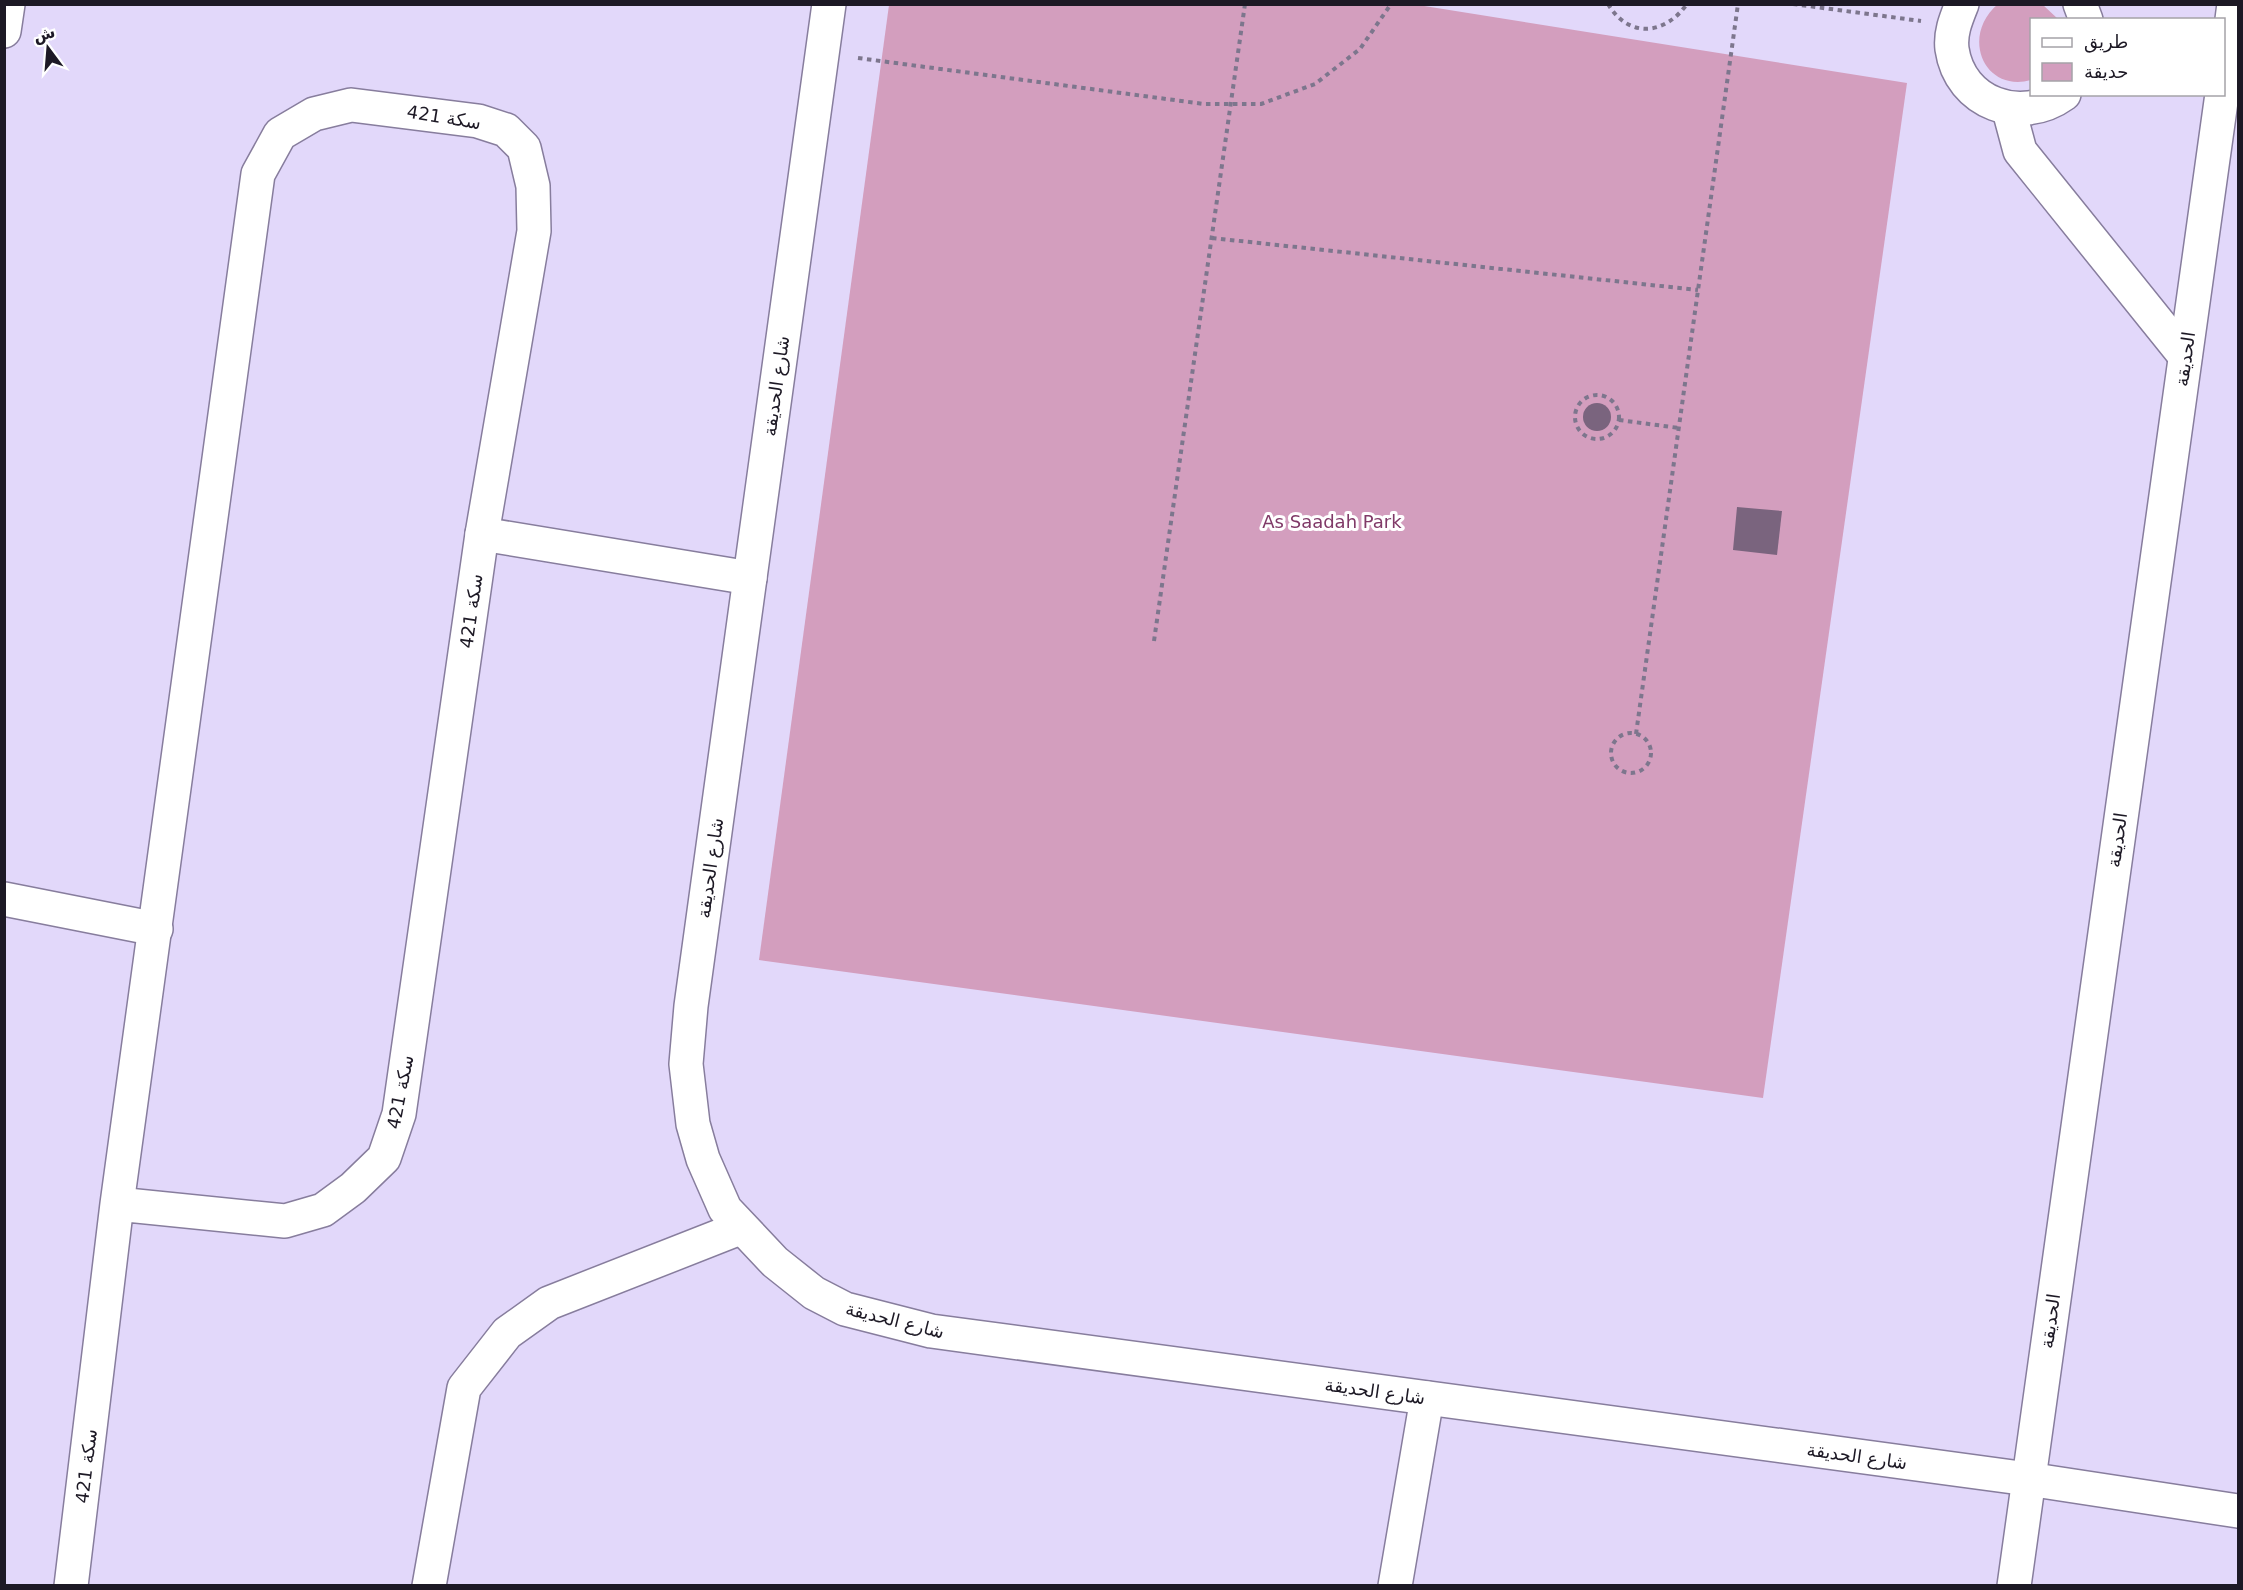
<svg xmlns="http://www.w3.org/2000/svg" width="2243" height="1590" viewBox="0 0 2243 1590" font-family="'DejaVu Sans',Vazirmatn,sans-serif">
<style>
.green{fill:#d39ebe}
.building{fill:#7a647e}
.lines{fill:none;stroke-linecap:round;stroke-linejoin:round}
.minor-casing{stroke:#877d9d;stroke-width:36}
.path{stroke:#7d768d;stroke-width:4;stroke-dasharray:4.5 4.5;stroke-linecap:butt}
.minor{stroke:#fff;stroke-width:33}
.labels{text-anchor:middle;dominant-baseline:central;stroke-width:6;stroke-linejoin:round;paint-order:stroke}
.street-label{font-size:18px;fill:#1d1925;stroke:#fff}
.park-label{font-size:18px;fill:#803a68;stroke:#fff}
</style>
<rect width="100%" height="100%" fill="#e2d8fa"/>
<g class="green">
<path d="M1998 4 2043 5 2058 19 2032 20 2031 80C1984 93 1960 36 1998 4Z"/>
<polygon points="889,5 1418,5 1907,83 1763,1098 759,960"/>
</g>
<g class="building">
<circle cx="1597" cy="417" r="14"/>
<polygon points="1737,507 1782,511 1777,555 1733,550"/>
</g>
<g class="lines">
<g class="minor-casing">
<g id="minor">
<polyline points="829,4 691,1006 686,1064 693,1124 703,1159 725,1209 775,1262 814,1293 845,1309 931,1331 2028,1479 2238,1511"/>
<path d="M1962 4C1956 19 1950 33 1952 49 1960 104 2021 125 2064 94"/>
<polyline points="2080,4 2086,20"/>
<polyline points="4,31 8,4"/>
<polyline points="2224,81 2234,4"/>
<polyline points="2009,110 2020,151 2185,356"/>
<polyline points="482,534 750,578"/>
<polyline points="4,899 156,929"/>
<polyline points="71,1586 117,1204 258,174 280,134 314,114 351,105 478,121 506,130 524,148 533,186 534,231 482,534 399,1114 384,1158 353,1188 323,1210 285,1221 117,1204"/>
<polyline points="429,1586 464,1388 507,1333 549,1303 740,1228"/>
<polyline points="1395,1586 1427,1398"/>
<polyline points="2014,1586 2222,94"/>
</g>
</g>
<g class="path">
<path d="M1608 4C1629 39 1665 35 1687 4"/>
<polyline points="1793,4 1921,21"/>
<polyline points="858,58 1204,104 1261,104 1315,84 1360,49 1391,4"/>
<polyline points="1212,238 1698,290"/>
<circle cx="1597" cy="417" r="22"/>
<polyline points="1619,420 1679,428"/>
<polyline points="1154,641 1245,4"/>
<circle cx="1631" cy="753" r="20"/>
<polyline points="1636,734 1738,4"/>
</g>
<use href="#minor" class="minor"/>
</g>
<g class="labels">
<g class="street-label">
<text transform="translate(444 117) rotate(9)">سكة 421</text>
<text transform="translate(2185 359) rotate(-82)">الحديقة</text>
<text transform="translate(776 386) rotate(-82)">شارع الحديقة</text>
<text transform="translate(471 611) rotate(-82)">سكة 421</text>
<text transform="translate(2117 840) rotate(-82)">الحديقة</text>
<text transform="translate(710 868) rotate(-82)">شارع الحديقة</text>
<text transform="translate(400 1092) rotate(-79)">سكة 421</text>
<text transform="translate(895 1320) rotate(14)">شارع الحديقة</text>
<text transform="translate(2050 1321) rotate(-82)">الحديقة</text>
<text transform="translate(1375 1391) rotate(8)">شارع الحديقة</text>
<text transform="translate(1857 1456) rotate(8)">شارع الحديقة</text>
<text transform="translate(86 1466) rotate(-83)">سكة 421</text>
</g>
<g class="park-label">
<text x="1332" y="521">As Saadah Park</text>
</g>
</g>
<rect width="2243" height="1590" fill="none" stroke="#1d1925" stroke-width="12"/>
<rect x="2030" y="18" width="195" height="78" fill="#ffffff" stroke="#a5a3a8" stroke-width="1.5"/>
<rect x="2042" y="38" width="30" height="9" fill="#ffffff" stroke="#a5a3a8" stroke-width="1.5"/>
<text x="2084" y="48" font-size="18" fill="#1d1925">طريق</text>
<rect x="2042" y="63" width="30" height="18" fill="#d39ebe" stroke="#a5a3a8" stroke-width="1.5"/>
<text x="2084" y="78" font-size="18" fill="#1d1925">حديقة</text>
<g transform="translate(48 48) rotate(344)" stroke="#ffffff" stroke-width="4.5" paint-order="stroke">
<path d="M0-4.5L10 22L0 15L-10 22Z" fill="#1d1925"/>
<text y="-9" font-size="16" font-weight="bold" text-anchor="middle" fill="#1d1925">ش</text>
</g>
</svg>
